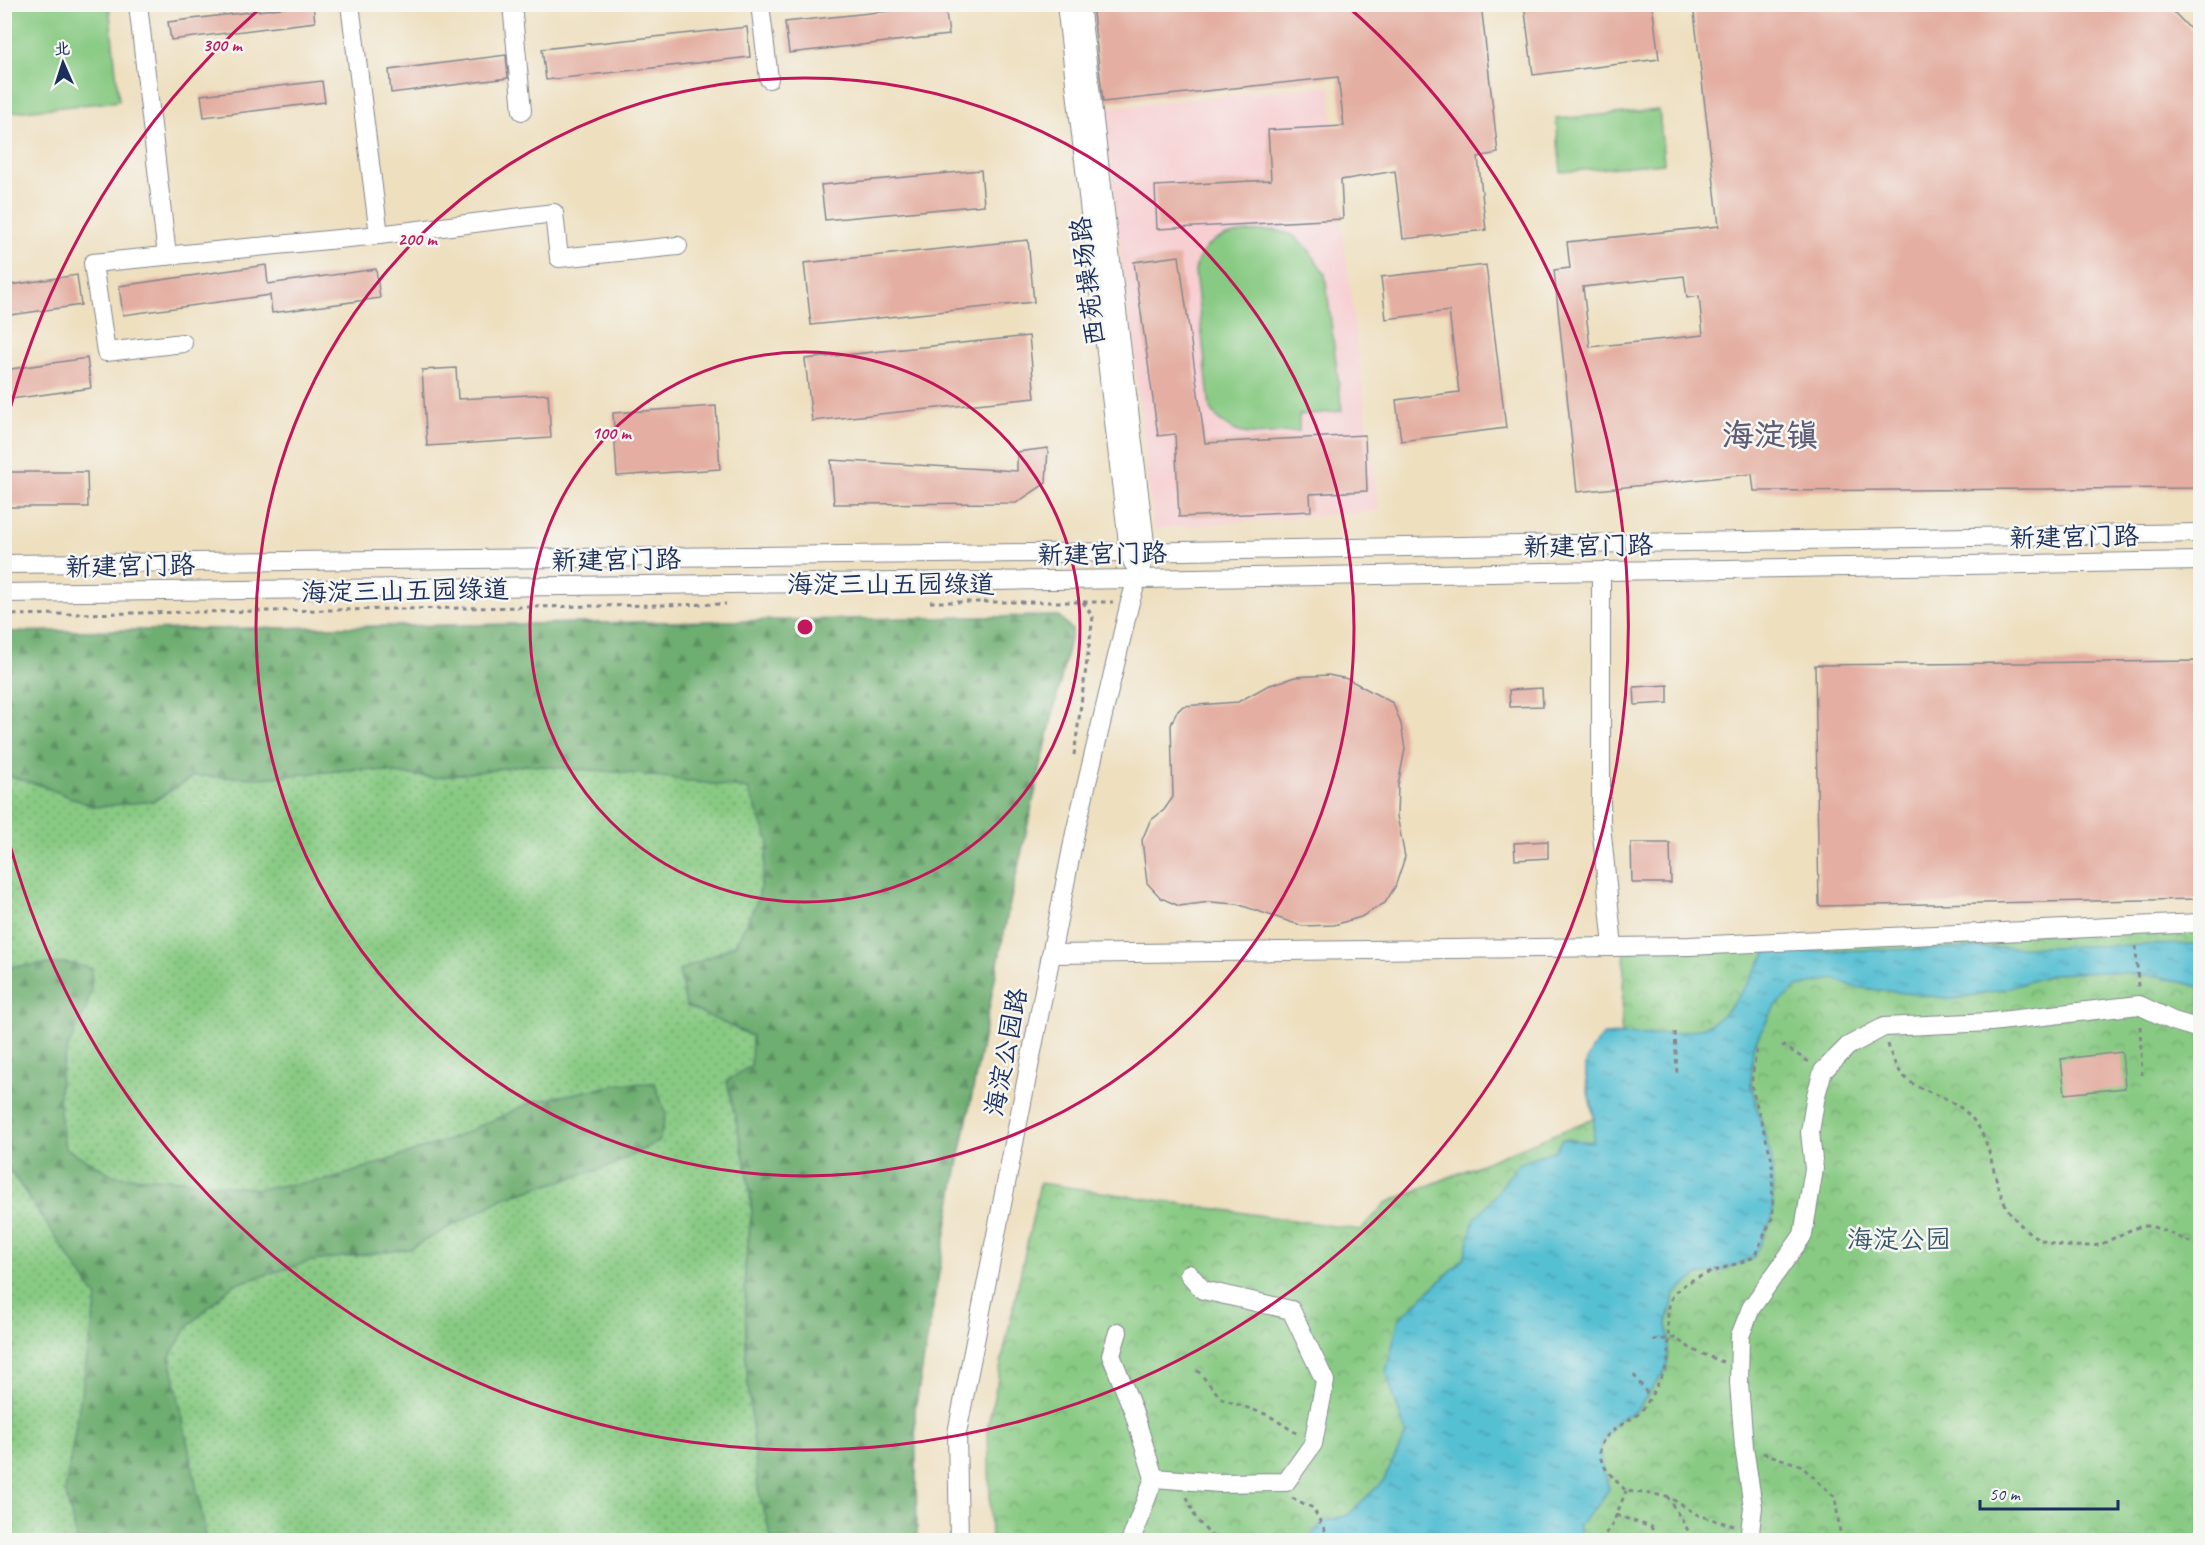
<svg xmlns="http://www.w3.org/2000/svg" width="2205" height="1545" viewBox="0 0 2205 1545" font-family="Caveat,'LXGW WenKai TC',sans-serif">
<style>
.built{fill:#f7cfd2}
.grass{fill:url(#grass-dots);stroke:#527c70;stroke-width:1.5}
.forest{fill:url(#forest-firs);stroke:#446e68;stroke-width:1.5}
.park{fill:url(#park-crowns);stroke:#527c70;stroke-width:1.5}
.pitch{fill:#88ca83;stroke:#527c70;stroke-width:1.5}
.water{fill:url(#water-ripples);stroke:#397898;stroke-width:1.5}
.building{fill:#e4afa2;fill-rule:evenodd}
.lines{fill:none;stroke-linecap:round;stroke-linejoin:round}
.minor-casing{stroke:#84878e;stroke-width:20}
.path{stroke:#84878e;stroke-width:3;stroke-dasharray:4.5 4.5;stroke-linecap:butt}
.minor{stroke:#fff;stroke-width:18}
.ring{fill:none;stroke:#c2185b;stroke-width:3}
.labels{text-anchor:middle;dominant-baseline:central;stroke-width:5;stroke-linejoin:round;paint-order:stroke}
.street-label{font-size:26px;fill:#1b2f5e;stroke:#f6f6f2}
.park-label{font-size:26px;fill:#365667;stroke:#f6f6f2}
.district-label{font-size:32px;font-weight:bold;fill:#615c76;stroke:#f6f6f2}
.centre{fill:#c2185b;stroke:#f6f6f2;stroke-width:3}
.ring-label{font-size:18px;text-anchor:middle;font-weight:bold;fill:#c2185b;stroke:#f6f6f2;stroke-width:5;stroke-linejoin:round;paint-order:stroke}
</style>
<defs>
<pattern id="grass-dots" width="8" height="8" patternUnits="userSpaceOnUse" patternTransform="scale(1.5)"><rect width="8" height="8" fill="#88ca83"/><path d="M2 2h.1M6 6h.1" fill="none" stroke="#6ea46e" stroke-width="1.8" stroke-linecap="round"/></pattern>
<pattern id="forest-firs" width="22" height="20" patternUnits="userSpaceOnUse" patternTransform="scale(1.5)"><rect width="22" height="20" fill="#6eae71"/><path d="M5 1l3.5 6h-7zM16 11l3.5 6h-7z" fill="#5a8e60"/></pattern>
<pattern id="park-crowns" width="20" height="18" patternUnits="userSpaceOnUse" patternTransform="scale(1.5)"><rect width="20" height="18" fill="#88ca83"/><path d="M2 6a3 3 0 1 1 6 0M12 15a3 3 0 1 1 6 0" fill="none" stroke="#6ea46e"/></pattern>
<pattern id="water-ripples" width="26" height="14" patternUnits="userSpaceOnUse" patternTransform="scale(1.5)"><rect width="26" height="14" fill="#57c0d3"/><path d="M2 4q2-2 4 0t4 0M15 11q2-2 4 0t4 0" fill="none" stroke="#479cae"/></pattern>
</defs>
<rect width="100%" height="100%" fill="#f6f6f2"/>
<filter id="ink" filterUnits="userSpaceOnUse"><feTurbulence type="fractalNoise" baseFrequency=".0167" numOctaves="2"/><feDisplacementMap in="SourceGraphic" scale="12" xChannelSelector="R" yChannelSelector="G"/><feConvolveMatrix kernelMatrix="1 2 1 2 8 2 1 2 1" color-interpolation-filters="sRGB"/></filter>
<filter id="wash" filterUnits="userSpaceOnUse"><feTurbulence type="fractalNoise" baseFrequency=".008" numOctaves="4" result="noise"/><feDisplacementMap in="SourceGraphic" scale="24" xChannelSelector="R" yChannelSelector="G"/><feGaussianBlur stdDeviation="1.35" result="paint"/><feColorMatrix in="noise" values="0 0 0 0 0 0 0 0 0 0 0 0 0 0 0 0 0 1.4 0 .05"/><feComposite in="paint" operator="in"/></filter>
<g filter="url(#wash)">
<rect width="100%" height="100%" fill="#eedfbf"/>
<polygon class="built" points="1330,85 1342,226 1379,511 1154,529 1103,108"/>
<polygon class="grass" points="1059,616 1072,630 1010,902 956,1175 915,1409 917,1540 5,1540 5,632"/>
<g class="forest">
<polygon points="1059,616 1072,630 1010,902 956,1175 915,1409 917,1540 772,1540 758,1489 746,1361 745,1266 752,1210 747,1171 727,1081 751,1065 752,1036 686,1006 679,971 735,945 758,899 769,841 748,789 640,774 526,765 435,778 361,769 260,778 194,776 154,801 94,807 40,785 5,775 5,632"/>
<path d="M67 963 91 968C95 1008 76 1022 65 1056 55 1087 60 1117 65 1148L115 1176 169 1179 258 1189 332 1179 454 1138 532 1102 620 1084 655 1083 666 1115 659 1141 611 1166 506 1197 409 1249 312 1261 233 1285 188 1326 170 1356 207 1540H77L65 1491 97 1298 5 1163V967Z"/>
</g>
<path class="park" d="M2200 928V1540H991L988 1425 1040 1183 1361 1230 1386 1203 1594 1118C1586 1085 1577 1060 1604 1035L1621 1034 1625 947Z"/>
<g class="pitch">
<polygon points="5,4 109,5 119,101 5,113"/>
<polygon points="1659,110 1664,163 1561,172 1556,119"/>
<path d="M1275 230 1292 235 1306 246 1325 274 1342 411 1299 415V431C1263 434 1233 444 1210 408L1195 271C1203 230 1240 233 1275 230Z"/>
</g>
<path class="water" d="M2200 944V987L2158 976 2106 972 2053 974 2009 988 1954 999 1854 987 1834 979 1798 987 1774 1008 1753 1046 1751 1085 1772 1160 1773 1216 1754 1257 1727 1269 1697 1276 1675 1294 1667 1323 1669 1339 1667 1368 1636 1411 1617 1420 1602 1443 1599 1452 1609 1489 1596 1508 1578 1525 1583 1540H1308L1323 1522 1348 1515 1384 1480 1406 1434 1386 1372 1399 1319 1464 1259 1474 1219 1489 1203 1518 1164 1555 1150 1562 1139 1593 1142C1593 1135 1595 1126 1594 1118 1591 1083 1572 1065 1604 1035 1634 1034 1684 1038 1710 1024 1733 1012 1753 974 1767 952Z"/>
<g id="blocks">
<g class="building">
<polygon points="313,4 315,22 171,40 168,22"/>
<polygon points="1092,4 1481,4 1498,153 1478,157 1486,230 1403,239 1395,171 1341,180 1343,219 1157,229 1155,186 1271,180 1268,130 1344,126 1338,77 1103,102"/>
<polygon points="1524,4 1652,4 1659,59 1533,75"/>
<path d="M1693 4H2166L2200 39V488L1754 491 1752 474 1577 492 1554 270 1570 268 1567 242 1719 226ZM1684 276 1687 298 1699 296 1703 335 1590 347 1583 287Z"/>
<polygon points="945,5 949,35 789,53 785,22"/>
<polygon points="747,27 750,57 546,80 542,49"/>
<polygon points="506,55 508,78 391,93 389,70"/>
<polygon points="322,81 325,102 204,117 201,95"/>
<polygon points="981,170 984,205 825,220 821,185"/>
<polygon points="1028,240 1034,302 811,325 804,263"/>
<polygon points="1179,256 1205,443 1365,435 1367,491 1310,494 1311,511 1179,517 1175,434 1158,436 1134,262"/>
<polygon points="266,265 268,284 376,269 380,298 272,313 270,295 123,315 119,286"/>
<polygon points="1486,265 1506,428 1401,441 1396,400 1459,392 1449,311 1386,319 1381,277"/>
<polygon points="77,275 81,305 4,316 4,286"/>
<polygon points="1029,336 1035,398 812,421 805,359"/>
<polygon points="87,358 91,388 4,400 4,370"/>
<polygon points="456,368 458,399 548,394 551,438 427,446 422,370"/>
<polygon points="716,406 720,469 617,476 613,413"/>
<polygon points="1048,448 1046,483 1016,503 834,504 831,460 1017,471 1017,452"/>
<polygon points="4,472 87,472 88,507 4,507"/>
<polygon points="2200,661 2200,899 1819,906 1815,665"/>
<polygon points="1328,675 1348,679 1393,703 1401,724 1405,749 1398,785 1397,816 1405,857 1395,887 1385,903 1361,917 1334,925 1302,926 1237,904 1210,902 1179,906 1161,898 1147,883 1142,840 1150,821 1164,810 1173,797 1171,725 1176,713 1183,706 1238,702 1267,686 1295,677"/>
<polygon points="1668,685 1668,703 1635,705 1634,687"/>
<polygon points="1542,688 1543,706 1510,707 1509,690"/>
<polygon points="1548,841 1548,858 1515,860 1514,843"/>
<polygon points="1631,843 1670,843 1671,883 1632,883"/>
<polygon points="2122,1052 2125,1088 2065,1094 2061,1059"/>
</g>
</g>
</g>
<g filter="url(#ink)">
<use href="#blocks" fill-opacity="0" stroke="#84878e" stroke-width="1.5"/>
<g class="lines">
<g class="minor-casing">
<g id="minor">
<polyline points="138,4 167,256"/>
<polyline points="350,4 379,235"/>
<polyline points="512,4 522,111"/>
<polyline points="760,4 769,79"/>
<polyline points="1066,4 1129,552 1133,563"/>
<polyline points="183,343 106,352 93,263 379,235 554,213 559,258 678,246"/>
<polyline points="4,564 1129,552 2200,533"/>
<polyline points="1601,571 1601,824 1613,947"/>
<polyline points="4,593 1139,579 2200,561"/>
<polyline points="1051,954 1689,946 2200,923"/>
<polyline points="1118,1332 1111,1355 1133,1410 1154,1478 1131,1540"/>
<polyline points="1154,1478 1219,1483 1286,1482 1313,1444 1325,1381 1291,1310 1203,1290 1189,1274"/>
<polyline points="959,1540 957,1433 1075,833 1130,602 1146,551 1080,4"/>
<polyline points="1749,1540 1753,1507 1744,1447 1739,1383 1740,1336 1751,1308 1803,1235 1814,1169 1810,1132 1816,1095 1823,1071 1848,1046 1884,1027 1991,1022 2139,1005 2173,1021 2200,1029"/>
</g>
</g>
<g class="path">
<polyline points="930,602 1113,602"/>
<polyline points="4,615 726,604"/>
<polyline points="1074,755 1093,617 1083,602"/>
<polyline points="2136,946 2138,987"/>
<polyline points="2140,1026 2142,1075"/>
<polyline points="1675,1032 1677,1075"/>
<path d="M1888 1044C1902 1100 1937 1083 1969 1115 1998 1144 1989 1192 2017 1221 2035 1241 2055 1248 2081 1246 2087 1246 2094 1246 2099 1245 2113 1240 2130 1227 2146 1226 2157 1226 2185 1240 2197 1245L2200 1241"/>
<polyline points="1782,1045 1809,1062"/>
<polyline points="1653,1340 1675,1338 1693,1350 1723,1362"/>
<polyline points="1197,1370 1222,1399 1268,1415 1296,1433"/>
<polyline points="1634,1375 1649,1396"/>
<polyline points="1763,1453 1800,1465 1835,1497 1841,1540"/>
<polyline points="1667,1496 1694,1540"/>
<polyline points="1187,1497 1196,1519 1215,1540"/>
<polyline points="1292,1498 1313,1508 1329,1538 1328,1540"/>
<polyline points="1616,1515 1651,1527 1659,1540"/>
<path d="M1734 1526 1698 1515 1667 1496 1626 1491C1617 1481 1598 1466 1600 1450 1602 1432 1626 1424 1638 1414 1646 1408 1659 1381 1664 1372 1677 1350 1658 1312 1676 1292 1694 1273 1730 1268 1754 1257L1773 1216 1772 1160 1751 1085 1757 1047"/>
<polyline points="1599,1540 1611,1528 1626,1491"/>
</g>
<use href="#minor" class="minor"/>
</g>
</g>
<g class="ring">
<circle cx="805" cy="627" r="275"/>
<circle cx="805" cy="627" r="549"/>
<path d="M5 428A824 824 0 0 1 264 5M1346 5A824 824 0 1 1 5 826"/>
</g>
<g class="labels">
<g class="street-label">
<text transform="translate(1088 281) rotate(-97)">西苑操场路</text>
<text transform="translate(2074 537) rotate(-1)">新建宫门路</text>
<text transform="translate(1588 546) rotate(-1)">新建宫门路</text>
<text transform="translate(1102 554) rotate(-1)">新建宫门路</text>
<text transform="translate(616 560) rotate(-1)">新建宫门路</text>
<text transform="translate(130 566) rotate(-1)">新建宫门路</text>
<text x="891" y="584">海淀三山五园绿道</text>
<text transform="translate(405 591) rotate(-1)">海淀三山五园绿道</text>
<text transform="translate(1006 1052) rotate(-79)">海淀公园路</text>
</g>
<g class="park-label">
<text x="1899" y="1239">海淀公园</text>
</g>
<g class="district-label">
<text x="1770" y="435">海淀镇</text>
</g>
</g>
<circle cx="805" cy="627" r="9" class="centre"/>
<g class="ring-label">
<text x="222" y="51">300 m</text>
<text x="417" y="245">200 m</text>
<text x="611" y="439">100 m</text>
</g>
<rect width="2205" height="1545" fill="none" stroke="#f6f6f2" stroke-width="24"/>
<g transform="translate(63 63) rotate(357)" stroke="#f6f6f2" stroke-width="4.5" paint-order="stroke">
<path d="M0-4.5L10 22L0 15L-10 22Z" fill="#1b2f5e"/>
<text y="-9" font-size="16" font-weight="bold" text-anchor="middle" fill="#1b2f5e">北</text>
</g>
<path d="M1980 1500v9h138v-9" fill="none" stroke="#1b2f5e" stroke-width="3"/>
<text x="1989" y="1500" font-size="18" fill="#1b2f5e" stroke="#f6f6f2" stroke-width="4.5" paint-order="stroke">50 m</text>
</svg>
